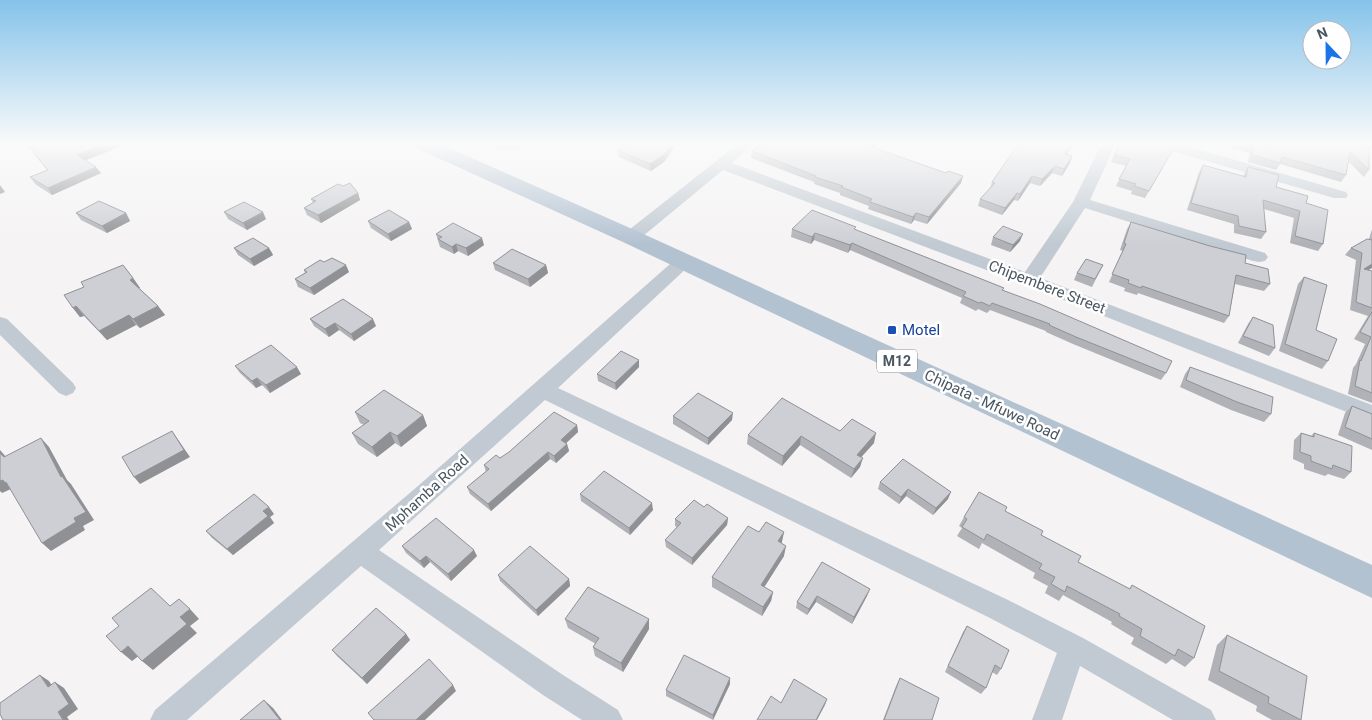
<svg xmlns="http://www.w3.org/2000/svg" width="1372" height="720" viewBox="0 0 1372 720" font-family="Roboto,sans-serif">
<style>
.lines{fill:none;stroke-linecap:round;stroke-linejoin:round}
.street{fill:#c1cad2;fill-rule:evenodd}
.primary{fill:#b3c2d1;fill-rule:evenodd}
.wall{fill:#b0b2b7}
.shaded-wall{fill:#909195}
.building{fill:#cdcfd5;stroke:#909195}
.transit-dot{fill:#1a4fb4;stroke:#fff;stroke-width:2}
.labels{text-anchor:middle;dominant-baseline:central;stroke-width:5;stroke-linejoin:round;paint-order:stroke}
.shield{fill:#fff;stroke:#808990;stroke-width:1}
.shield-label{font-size:14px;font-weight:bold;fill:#4a5661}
.street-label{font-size:15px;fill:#4a5661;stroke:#fff}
.transit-label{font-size:15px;fill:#164399;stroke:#fff;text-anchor:start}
</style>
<rect width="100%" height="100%" fill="#f5f3f3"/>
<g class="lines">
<g class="street">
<path d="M487 143H526C517 153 496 153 487 143Z"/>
<polygon points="739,143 755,143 732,163 1025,272 1073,202 1102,143 1116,143 1090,200 1265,253 1268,257 1265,261 1259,262 1253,261 1085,208 1040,278 1372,405 1372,422 1023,284 723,170 637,241 625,241 623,237 625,233"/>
<polygon points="1153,143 1177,143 1346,192 1348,195 1346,198 1334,198 1155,146"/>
<polygon points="1355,143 1372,143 1372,149 1357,146"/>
<polygon points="684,256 690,257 693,261 690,265 558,388 1006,599 1083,638 1211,710 1216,720 1173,720 1080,666 1062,720 1032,720 1057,653 988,617 545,400 379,550 563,675 618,710 623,720 582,720 543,695 361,566 187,720 150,720 155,710 418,486 678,257"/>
<polygon points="0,317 7,319 73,383 76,388 73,393 66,396 59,393 0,335"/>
</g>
<polygon class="primary" points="411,143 438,143 639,232 1372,565 1372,598 623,242 414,147"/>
</g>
<g class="wall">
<polygon points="25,143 130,143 85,160 101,173 52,195 35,184 30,177 47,170"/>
<polygon points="880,143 874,148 946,173 963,176 961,183 927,224 914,220 911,224 868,209 869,206 840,195 840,193 814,184 814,182 751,158 752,151 770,144"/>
<polygon points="1119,143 1175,146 1145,198 1131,194 1132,191 1116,186 1126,166 1111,162"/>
<polygon points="1226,143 1358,143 1369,170 1364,177 1348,161 1346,175 1341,182 1280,164 1276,170 1248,162 1250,153 1226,147"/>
<polygon points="618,150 665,161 651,171 619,157"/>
<polygon points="1067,154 1072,156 1070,163 1062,176 1052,173 1040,186 1030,183 1018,201 1014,200 1002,215 978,206 980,199 990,188 992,182"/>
<polygon points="1203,165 1243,176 1248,167 1276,187 1306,203 1323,244 1318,251 1290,243 1294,218 1264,209 1266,232 1261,239 1234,233 1234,224 1187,210 1199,172"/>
<polygon points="358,193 360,200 321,223 307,215 304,208 313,203 311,199"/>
<polygon points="224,212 266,219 247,230 228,219"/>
<polygon points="76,213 126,213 130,221 107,233 81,220"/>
<polygon points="368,221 409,222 412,229 391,241 371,228"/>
<polygon points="1131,222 1245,263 1270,284 1264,291 1235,284 1229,316 1224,323 1138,293 1137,295 1124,291 1125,288 1109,282 1123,251 1120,250 1127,229"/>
<polygon points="792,229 856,230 1004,288 1003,290 1166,373 1161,380 1073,344 1046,332 1046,331 990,310 987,313 978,309 976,311 960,303 962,298 850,250 848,253 814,240 811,244 791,237"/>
<polygon points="1372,229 1372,268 1368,270 1372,271 1372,403 1348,394 1353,368 1356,364 1365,344 1354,339 1368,316 1350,310 1356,260 1345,255 1351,248 1369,239"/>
<polygon points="436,234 484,245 468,256 458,251 454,254 440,247"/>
<polygon points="993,237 1020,241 1010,252 991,245"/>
<polygon points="234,248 269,248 273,255 254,266 238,255"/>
<polygon points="324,262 349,272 314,295 298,287 295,279 305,273 304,270"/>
<polygon points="493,263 546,265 548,273 530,287 495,270"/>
<polygon points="1103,265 1092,287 1074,280 1077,273"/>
<polygon points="1304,277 1316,330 1328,361 1322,369 1279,351 1298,284"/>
<polygon points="133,278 140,288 139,288 158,306 165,315 140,328 136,325 107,340 84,316 80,317 73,308"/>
<polygon points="1253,317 1275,348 1269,356 1238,343 1248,324"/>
<polygon points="310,319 376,326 354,341 339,330 329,337 314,326"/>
<polygon points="639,360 639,367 616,390 598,381 597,374"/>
<polygon points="235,366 301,374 270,393 262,385 256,388 240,373"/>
<polygon points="1190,367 1271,414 1264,422 1231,410 1180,387 1185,374"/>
<polygon points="1352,406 1372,414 1372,450 1338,435 1345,413"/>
<polygon points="355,412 423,415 427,426 401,447 395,443 377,457 358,444 352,433 364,425 360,423"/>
<polygon points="673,416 732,420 708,445 673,424"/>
<polygon points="577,425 578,432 566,443 567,444 569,451 556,463 550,459 491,511 470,494 467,487 486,472 484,465"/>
<polygon points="840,431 874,443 861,457 860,467 851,478 800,445 782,466 747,444 748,435"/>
<polygon points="1301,433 1311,436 1314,433 1351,472 1344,479 1328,474 1325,476 1304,469 1304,464 1293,459 1294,440"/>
<polygon points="880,482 948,499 933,515 906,496 899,504 878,489"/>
<polygon points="580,494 653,510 630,535 581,501"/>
<polygon points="704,507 728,518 727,525 692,565 666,547 665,540 677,527 675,526 675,519"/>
<polygon points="1005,511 1041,535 1078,562 1129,589 1132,585 1194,658 1185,667 1172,659 1166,664 1131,644 1134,638 1111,624 1112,622 1063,595 1059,601 1045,593 1048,586 1033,578 1035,573 982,543 979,549 957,536 962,528 959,526 964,517"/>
<polygon points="274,514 270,517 274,523 233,555 212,538 206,531"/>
<polygon points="759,532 784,532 781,543 784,556 764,587 773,592 771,601 762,616 712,587 712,577"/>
<polygon points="402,546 477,556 451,581 430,562 424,568 406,553"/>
<polygon points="822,562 867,596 852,624 816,602 807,615 796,608 797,602"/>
<polygon points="498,575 569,579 570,586 538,616 500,581"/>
<polygon points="565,619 649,619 649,629 623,672 595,656 593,647 596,644 568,628"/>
<polygon points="967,626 1001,669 997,675 992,672 986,688 981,694 945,672 963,632"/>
<polygon points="406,634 410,640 367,684 337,656 332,650"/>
<polygon points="1227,635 1301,720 1272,720 1256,711 1257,706 1208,680 1217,645"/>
<polygon points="900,678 932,720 883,720 896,686"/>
<polygon points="730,684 713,720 666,696 666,690"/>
</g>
<g class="shaded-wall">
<polygon points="109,143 130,143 81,162 77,155"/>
<polygon points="672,143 677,143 665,161 651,171 650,164"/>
<polygon points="873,143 880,143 868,153 869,146"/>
<polygon points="1072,143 1075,143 1062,161 1065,154"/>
<polygon points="1072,156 1070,163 1062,176 1064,169"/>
<polygon points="1055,166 1052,173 1040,186 1042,179"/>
<polygon points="96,167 101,173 52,195 48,188"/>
<polygon points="963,176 961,183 927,224 929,217"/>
<polygon points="1032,176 1030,183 1018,201 1020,194"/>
<polygon points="0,185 5,192 0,194"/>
<polygon points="358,193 360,200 321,223 318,215"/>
<polygon points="1017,193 1014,200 1002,215 1005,208"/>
<polygon points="263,212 266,219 247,230 243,223"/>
<polygon points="126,213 130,221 107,233 102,226"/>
<polygon points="916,213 914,220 911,224 913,217"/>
<polygon points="409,222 412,229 391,241 388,234"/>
<polygon points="815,233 814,240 811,244 812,237"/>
<polygon points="1023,234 1020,241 1010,252 1013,245"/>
<polygon points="482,238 484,245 468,256 466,248"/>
<polygon points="852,243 850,250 848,253 850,245"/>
<polygon points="456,244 458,251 454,254 452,247"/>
<polygon points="269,248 273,255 254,266 250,259"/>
<polygon points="1372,264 1372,268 1359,275 1364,269"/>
<polygon points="346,265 349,272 314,295 310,288"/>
<polygon points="546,265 548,273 530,287 528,279"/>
<polygon points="133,278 140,288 136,289 130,280"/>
<polygon points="76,306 84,316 80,317 73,308"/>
<polygon points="158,306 165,315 140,328 133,319"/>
<polygon points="129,315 136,325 107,340 99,331"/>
<polygon points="373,319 376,326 354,341 351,334"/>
<polygon points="335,323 339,330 329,337 325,329"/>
<polygon points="639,360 639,367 616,390 615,383"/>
<polygon points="297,367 301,374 270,393 266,385"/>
<polygon points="257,378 262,385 256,388 252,381"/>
<polygon points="733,413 732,420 708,445 708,438"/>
<polygon points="423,415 427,426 401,447 397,436"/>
<polygon points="577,425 578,432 562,447 561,440"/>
<polygon points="172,431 190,457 140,484 134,477"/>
<polygon points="390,432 395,443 377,457 372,447"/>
<polygon points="876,433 874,443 855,464 857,455"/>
<polygon points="801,436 800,445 782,466 783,456"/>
<polygon points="41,438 49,447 67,480 71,484 94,520 83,526 85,530 51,551 42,543 74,518 61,477"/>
<polygon points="567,444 569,451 556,463 554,456"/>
<polygon points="0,450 13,465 4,457 0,453"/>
<polygon points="548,452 550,459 491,511 488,504"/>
<polygon points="863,458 860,467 851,478 854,469"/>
<polygon points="3,480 15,491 11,489 2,493 0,491 0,481"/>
<polygon points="908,489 906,496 899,504 901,497"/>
<polygon points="951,492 948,499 933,515 936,508"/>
<polygon points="652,503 653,510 630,535 629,528"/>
<polygon points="269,507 274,514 270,517 274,523 233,555 227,549 263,511"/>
<polygon points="728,518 727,525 692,565 692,558"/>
<polygon points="784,532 782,542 776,551 778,541"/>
<polygon points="786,546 784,556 760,594 761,585"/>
<polygon points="474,550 477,556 451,581 448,574"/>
<polygon points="426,556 430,562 424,568 420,561"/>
<polygon points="569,579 570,586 538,616 536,610"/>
<polygon points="870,589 867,596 852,624 854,617"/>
<polygon points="773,592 771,601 762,616 763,607"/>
<polygon points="817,596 816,602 807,615 809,609"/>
<polygon points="190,609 199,619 190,626 197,633 153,670 142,661 180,617"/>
<polygon points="649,619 649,629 623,672 621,663"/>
<polygon points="406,634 410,640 367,684 362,678"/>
<polygon points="128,646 140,655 132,661 121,652"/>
<polygon points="40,675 49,681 57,693 48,687"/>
<polygon points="730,678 730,684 713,720 713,715"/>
<polygon points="55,682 64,688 78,709 67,717 69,720 63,720 58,712"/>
<polygon points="453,685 456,691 425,720 416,720"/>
<polygon points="827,699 825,705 817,720 816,720"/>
<polygon points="264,700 273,708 282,720 280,720"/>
</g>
<g class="building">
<polygon points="26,143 109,143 77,155 96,167 48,188 30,177 48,170"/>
<polygon points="630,143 640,144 672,143 665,154 650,164 618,150"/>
<polygon points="763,143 770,144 771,143 873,143 869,146 946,173 948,171 963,176 929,217 916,213 913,217 870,202 872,199 841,187 843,186 815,177 816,176 752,151"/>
<polygon points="1019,143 1072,143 1065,154 1072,156 1064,169 1055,166 1042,179 1032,176 1020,194 1017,193 1005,208 980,199 995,183 992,182"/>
<polygon points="1119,143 1128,143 1132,144 1133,143 1166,143 1175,146 1149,191 1134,186 1136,184 1119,179 1130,159 1115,155"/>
<polygon points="1241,143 1358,143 1369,146 1369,170 1350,152 1346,175 1282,157 1280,163 1252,155 1254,147"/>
<polygon points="1203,165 1246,177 1248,167 1279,175 1276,187 1308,196 1306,203 1328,210 1323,244 1295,236 1300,211 1263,200 1266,232 1239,226 1238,216 1191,203"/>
<polygon points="350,183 358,193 318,215 304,208 316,201 311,199 338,184 343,186"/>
<polygon points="99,201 126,213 102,226 76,213"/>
<polygon points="244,202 263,212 243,223 224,212"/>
<polygon points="389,210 409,222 388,234 368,221"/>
<polygon points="812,210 856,227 854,229 979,278 1004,288 1002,290 1040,304 1172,361 1166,373 1076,337 1049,325 1050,324 992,303 990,306 981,302 979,303 963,296 966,292 852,243 850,245 815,233 812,237 792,229"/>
<polygon points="1131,222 1210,246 1246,255 1245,263 1268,269 1270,284 1236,275 1229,316 1142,286 1141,288 1128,283 1129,280 1112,274 1126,244 1124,243"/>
<polygon points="453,223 482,238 466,248 456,244 452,247 438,239 442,237 436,234"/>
<polygon points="1003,226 1023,234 1013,245 993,237"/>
<polygon points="253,238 269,248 250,259 234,248"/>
<polygon points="1367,239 1372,240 1372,264 1364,269 1372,271 1372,308 1356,302 1362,253 1351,248"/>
<polygon points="512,249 546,265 528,279 493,263"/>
<polygon points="332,258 346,265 310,288 295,279 307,272 304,270 320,260 324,262"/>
<polygon points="1086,259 1103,265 1095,279 1077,273"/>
<polygon points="123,265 133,278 130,280 158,306 133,319 129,315 99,331 76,306 73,308 64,295 84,287 81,282"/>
<polygon points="1304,277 1327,285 1316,330 1337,339 1328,361 1285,344"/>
<polygon points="343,299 373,319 351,334 335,323 325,329 310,319"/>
<polygon points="1372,312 1372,393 1355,386 1360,360 1361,361 1371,337 1360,332"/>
<polygon points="1253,317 1273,325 1275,348 1243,336"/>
<polygon points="271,345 297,367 266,385 257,378 252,381 235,366"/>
<polygon points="621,351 639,360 615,383 597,374"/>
<polygon points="1190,367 1273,397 1271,414 1237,402 1186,380"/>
<polygon points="384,390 423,415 397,436 390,432 372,447 352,433 369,421 355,412"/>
<polygon points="698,393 733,413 708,438 673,416"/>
<polygon points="782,398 840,431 852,419 876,433 857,455 863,458 854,469 801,436 783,456 748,435"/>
<polygon points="1352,406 1372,414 1372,439 1345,427"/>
<polygon points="554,412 577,425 561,440 567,444 554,456 548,452 488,504 467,487 489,469 484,465 496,455 500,458 509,452"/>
<polygon points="172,431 184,450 134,477 122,457"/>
<polygon points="1301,433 1314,437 1314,433 1352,446 1351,472 1333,465 1332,469 1311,461 1311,456 1300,452"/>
<polygon points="41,438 61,477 62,476 86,512 74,518 76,522 42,543 6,482 5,483 3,480 0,481 0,453 4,457"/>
<polygon points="903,459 951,492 936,508 908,489 901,497 880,482"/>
<polygon points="604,471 652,503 629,528 580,494"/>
<polygon points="979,492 1007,507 1005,511 1043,531 1041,535 1081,556 1078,562 1130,589 1132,585 1205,626 1194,658 1178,649 1175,656 1140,636 1142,629 1119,616 1120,614 1067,586 1065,592 1051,584 1055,577 1039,569 1042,564 987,534 984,540 962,527 967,519 964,517"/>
<polygon points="254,494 269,507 263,511 268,516 227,549 206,531"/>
<polygon points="694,500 704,507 707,504 728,518 692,558 665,540 681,523 675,519"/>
<polygon points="436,518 474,550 448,574 426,556 420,561 402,546"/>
<polygon points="766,522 784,532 778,541 786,546 761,585 773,592 763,607 712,577 748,526 759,532"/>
<polygon points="530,546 569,579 536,610 498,575"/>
<polygon points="822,562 870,589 854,617 817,596 809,609 797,602"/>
<polygon points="588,587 649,619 621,663 593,647 599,638 565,619"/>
<polygon points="151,588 170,606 179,599 190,609 180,617 187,624 142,661 128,646 121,652 106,636 119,626 112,618"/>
<polygon points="376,608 406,634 362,678 332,650"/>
<polygon points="967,626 1009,650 1001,669 995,665 986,688 948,666"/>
<polygon points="1227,635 1307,676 1301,720 1268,703 1269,697 1219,671"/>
<polygon points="684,655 730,678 713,715 666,690"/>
<polygon points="429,659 453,685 416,720 374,720 368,713"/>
<polygon points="40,675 48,687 55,682 69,704 58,712 63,720 3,720 0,714 0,703"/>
<polygon points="900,678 939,698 932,720 884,720"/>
<polygon points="794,679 827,699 816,720 757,720 771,696 781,703"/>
<polygon points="264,700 280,720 240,720"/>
</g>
<linearGradient id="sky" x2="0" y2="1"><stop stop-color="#85c3ea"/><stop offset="0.59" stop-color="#fafafa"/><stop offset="1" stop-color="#fafafa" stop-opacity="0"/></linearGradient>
<rect width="1372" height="244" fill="url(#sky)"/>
<rect class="transit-dot" x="887" y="325" width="10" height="10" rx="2.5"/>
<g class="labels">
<rect class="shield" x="877" y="349.5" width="40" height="23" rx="4"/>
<g class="shield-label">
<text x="897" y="361">M12</text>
</g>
<g class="street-label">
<text transform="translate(1047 287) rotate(21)">Chipembere Street</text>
<text transform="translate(992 405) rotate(25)">Chipata - Mfuwe Road</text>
<text transform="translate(427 493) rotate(-42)">Mphamba Road</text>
</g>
<g class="transit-label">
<text x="902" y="330">Motel</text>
</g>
</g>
<g transform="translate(1327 45) rotate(338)"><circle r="24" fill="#ffffff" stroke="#b7bbc0"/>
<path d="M0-4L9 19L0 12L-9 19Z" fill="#1a73e8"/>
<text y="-8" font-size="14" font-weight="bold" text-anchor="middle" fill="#4a5661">N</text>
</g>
</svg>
